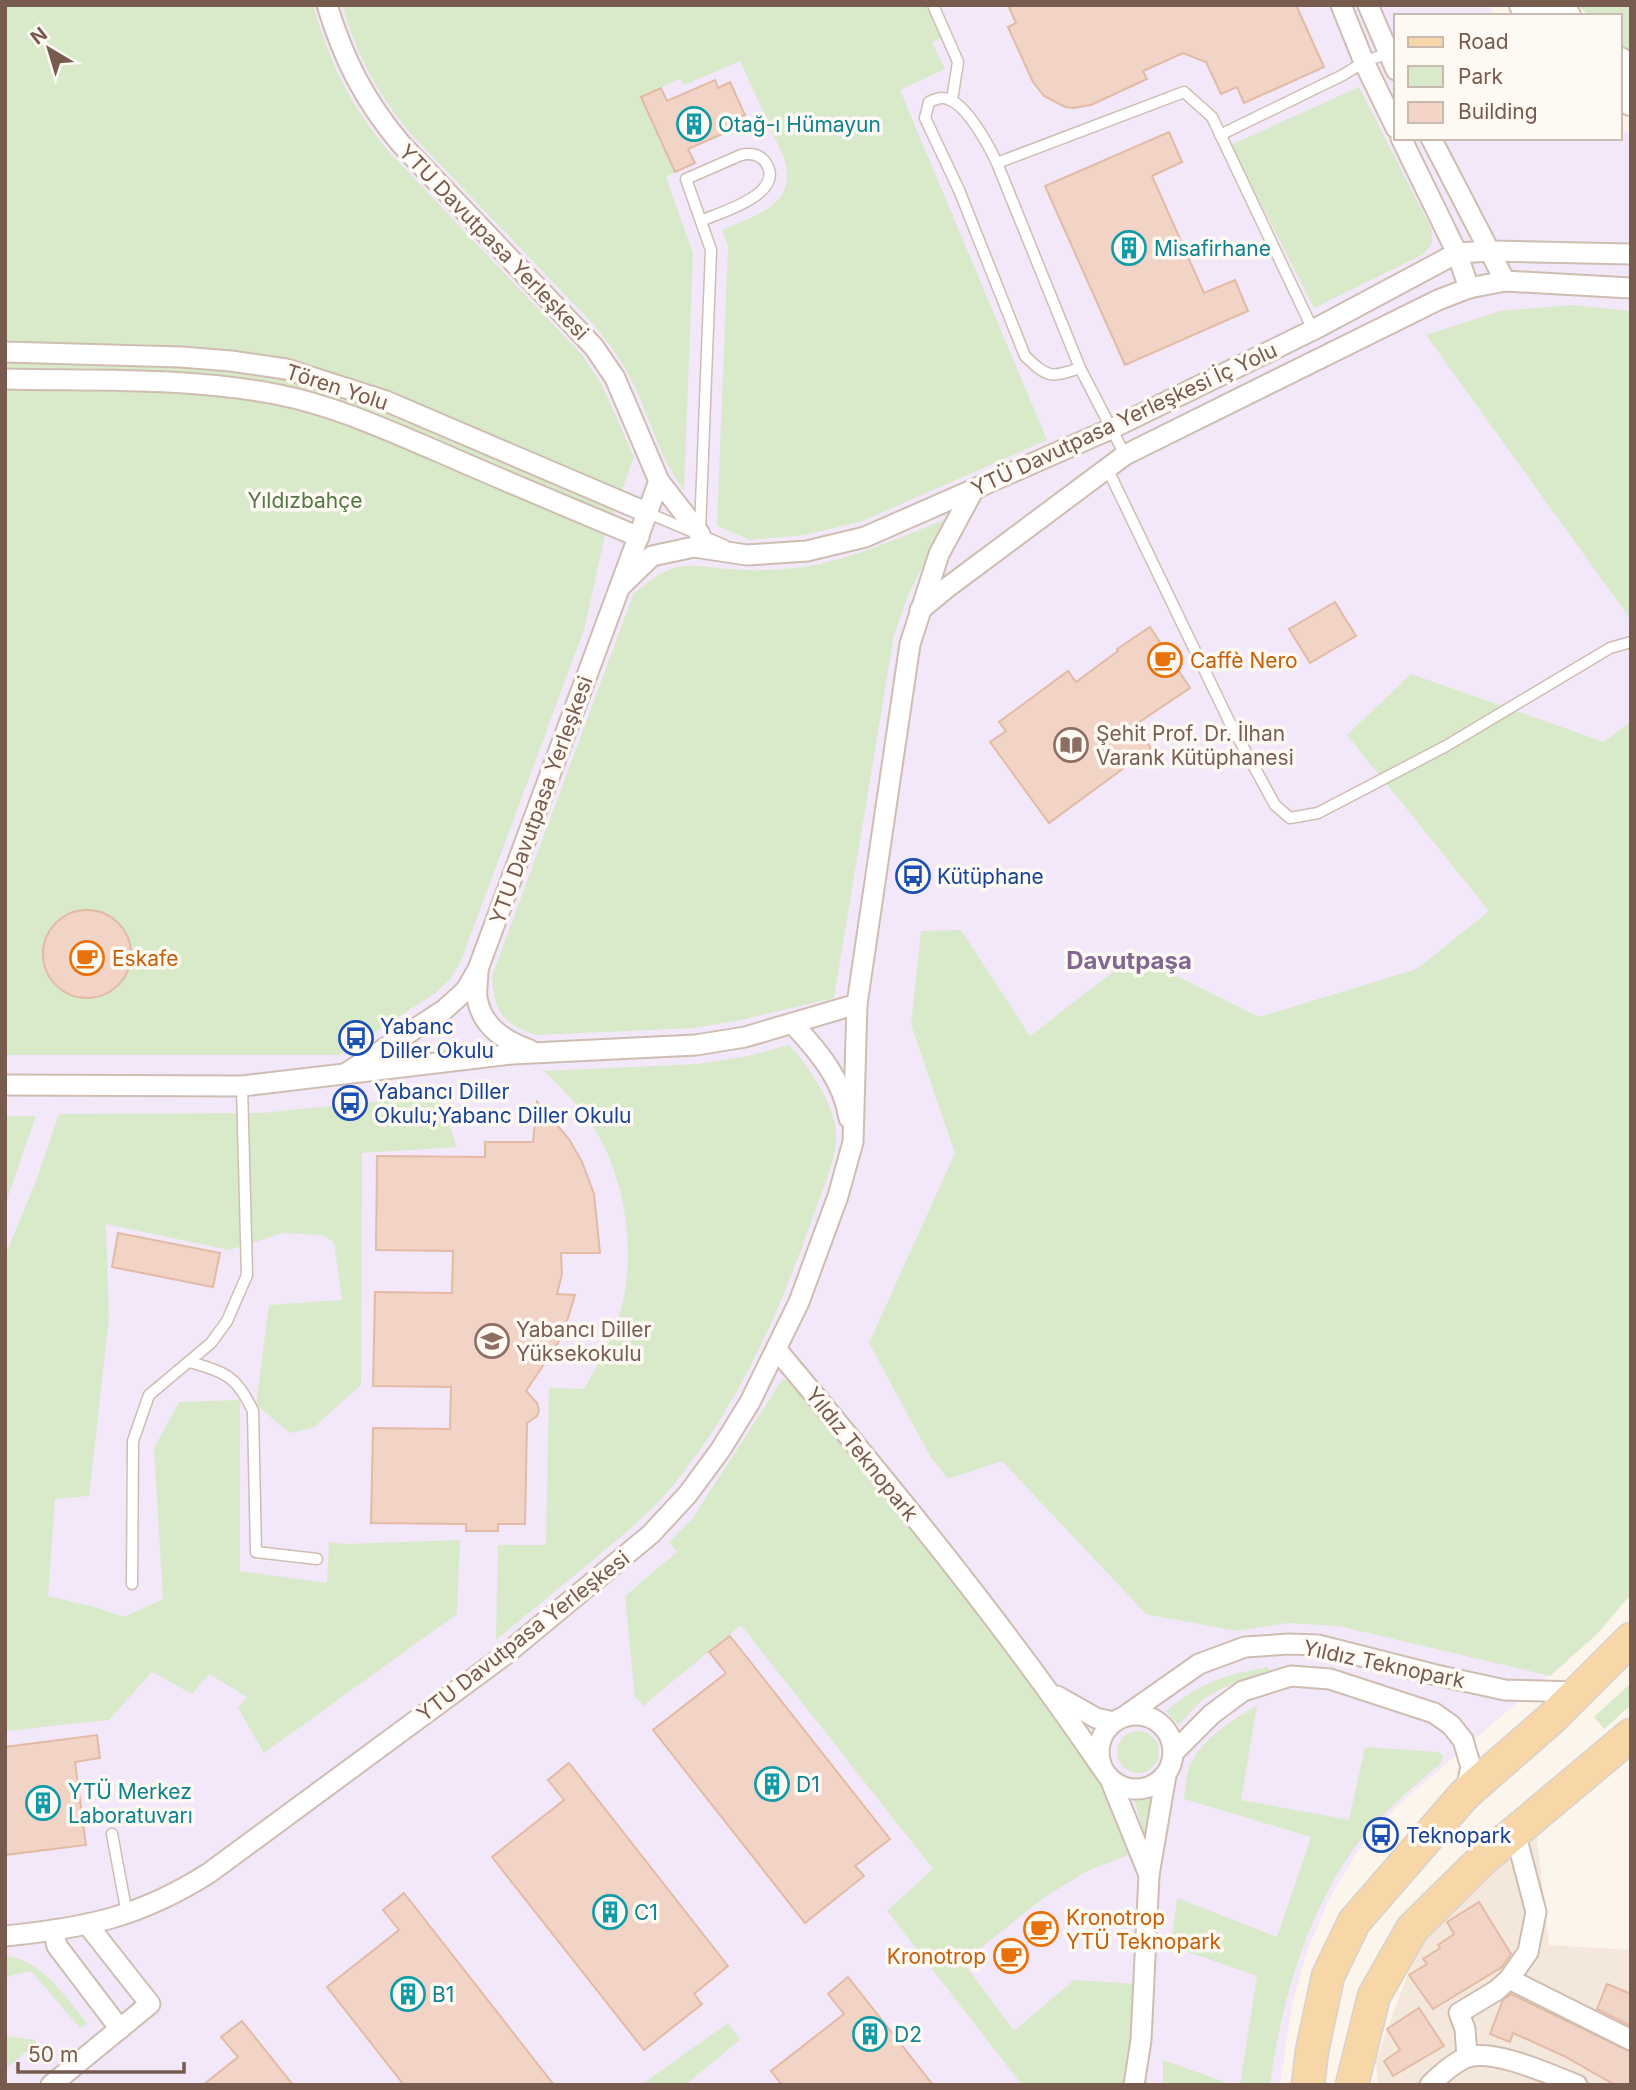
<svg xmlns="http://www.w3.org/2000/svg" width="1636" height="2090" viewBox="0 0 1636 2090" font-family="Inter,sans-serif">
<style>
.residential{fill:#f4e7db}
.education{fill:#f2e8f9}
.green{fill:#d9eaca}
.building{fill:#f1d4c5;stroke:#e3baa5;stroke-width:2}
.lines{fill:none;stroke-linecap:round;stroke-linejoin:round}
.lane-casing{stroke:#cfbdb1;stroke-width:13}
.street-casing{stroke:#cfbdb1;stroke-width:23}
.secondary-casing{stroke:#d4bfb1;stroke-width:32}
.primary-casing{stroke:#d9d1ce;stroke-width:35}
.lane{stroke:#fff;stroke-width:10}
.street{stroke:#fff;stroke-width:19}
.secondary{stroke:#fff;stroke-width:28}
.primary{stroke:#f7d6a8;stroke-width:32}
.labels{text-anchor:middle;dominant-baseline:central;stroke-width:7;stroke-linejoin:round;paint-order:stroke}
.culture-label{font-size:21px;fill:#0d838f;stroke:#fef9f3;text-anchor:start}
.street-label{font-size:21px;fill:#785b4f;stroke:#fef9f3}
.park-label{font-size:21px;fill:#567744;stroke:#fef9f3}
.food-label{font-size:21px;fill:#c56008;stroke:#fef9f3;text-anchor:start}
.education-label{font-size:21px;fill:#785e54;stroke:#fef9f3;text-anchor:start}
.transit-label{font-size:21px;fill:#164399;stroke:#fef9f3;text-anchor:start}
.quarter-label{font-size:24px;font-weight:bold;fill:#826793;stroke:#fef9f3}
</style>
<rect width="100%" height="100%" fill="#fcf5ec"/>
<polygon class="residential" points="1536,1829 1549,1945 1631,1950 1631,2085 1378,2085 1376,2060 1420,1941"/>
<polygon class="education" points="5,5 1488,5 1497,16 1396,16 1396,138 1620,138 1620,127 1631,135 1631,1594 1597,1634 1396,1807 1356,1853 1327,1903 1306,1954 1292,2005 1280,2085 5,2085"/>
<g class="green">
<path d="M5 5H313C331 66 350 105 391 154L583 356 602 385 634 457 604 539 585 627 461 961 451 978 436 993 339 1055H5Z"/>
<path d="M342 5H923L934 12 945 36 932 42 945 69 900 90 1047 440 860 522 804 535 750 540 717 526 728 247 722 230C756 215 799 205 784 158L740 61 684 85 680 79 641 97 675 172 666 177 693 253 684 490C661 460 651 422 635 387 624 364 610 344 593 324L412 135C378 96 357 55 342 5Z"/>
<polygon points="1578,5 1631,5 1631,53 1620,44 1620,16 1589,16"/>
<polygon points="1359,87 1432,230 1432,243 1424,254 1314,308 1231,145"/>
<polygon points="1571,305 1631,311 1631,620 1426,335 1500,311"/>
<path d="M947 519 909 593 894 635 834 998 741 1020 694 1028 536 1035C502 1024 494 1012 492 976L633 595C679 552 692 569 747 570 767 571 791 569 810 566 859 557 901 536 947 519Z"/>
<polygon points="1411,674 1604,742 1631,721 1631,1594 1597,1634 1550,1676 1339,1626 1288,1623 1236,1631 1146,1614 1002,1461 948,1479 930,1456 869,1343 955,1153 911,1025 921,931 961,930 1030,1036 1135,955 1259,1017 1417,969 1489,911 1347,735"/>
<path d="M789 1045C810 1067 840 1111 836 1143 833 1167 822 1192 814 1214 781 1309 739 1404 676 1482 650 1514 618 1539 587 1565 557 1590 526 1615 496 1640L498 1545H546L549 1388 584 1389C599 1363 615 1335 622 1305 636 1247 625 1174 591 1124 578 1104 561 1088 544 1071L698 1064 748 1056Z"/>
<polygon points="439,1095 457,1147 362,1153 361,1385 313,1428 290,1433 256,1405 269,1305 342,1300 334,1242 321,1235 283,1233 229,1250 106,1224 109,1318 89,1496 55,1499 48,1596 94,1607 124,1617 163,1599 154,1448 179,1402 240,1400 240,1571 327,1583 329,1542 346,1544 460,1540 457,1614 264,1753 238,1708 247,1697 209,1674 192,1694 152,1672 109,1720 5,1731 5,1256 36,1181 59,1114 262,1113"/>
<polygon points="5,1116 36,1116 6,1202 5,1202"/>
<polygon points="782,1380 794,1380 1078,1742 1107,1785 1128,1855 1085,1872 1042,1899 963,1962 1014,2031 1074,1980 1137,1984 1128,2085 1022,2085 887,1911 933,1869 741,1625 643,1706 635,1697 625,1596 677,1552 669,1542 692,1519"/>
<path d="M1268 1667 1269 1673 1223 1688 1203 1699 1178 1725 1166 1711C1205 1681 1220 1676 1268 1667Z"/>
<polygon points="1631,1683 1631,1705 1604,1729 1594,1717"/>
<path d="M1257 1705 1241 1800 1349 1820 1365 1747 1438 1752 1443 1755 1441 1763C1409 1791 1374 1819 1350 1854 1304 1922 1281 2004 1270 2085H1240L1257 1976 1171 1946 1177 1898 1277 1937 1311 1837 1184 1799C1185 1790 1186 1780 1188 1771 1196 1742 1233 1720 1257 1705Z"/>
<circle cx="1138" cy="1752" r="21"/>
<polygon points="1152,1798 1148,1847 1134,1799"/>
<path d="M5 1956C42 1959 65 1997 87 2023L80 2028 31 1971 5 1977Z"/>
<polygon points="728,2023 740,2040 685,2085 641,2085"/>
<polygon points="5,2036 36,2040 36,2044 5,2069"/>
<polygon points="1163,2060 1233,2085 1163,2085"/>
</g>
<g class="building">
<polygon points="1008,5 1296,5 1324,67 1244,103 1237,87 1221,94 1206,62 1183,53 1143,71 1147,79 1091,105 1073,108 1065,107 1044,96 1033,82 1008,27 1016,23"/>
<polygon points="715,80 718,88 730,82 745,115 733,120 736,128 688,149 695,163 675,172 641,97 661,88 667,101"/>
<polygon points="1169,132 1182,162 1152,176 1204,293 1235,280 1248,311 1125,365 1045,186"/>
<polygon points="1335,602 1356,636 1310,663 1289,629"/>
<polygon points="1150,627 1190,688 1135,725 1151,748 1049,823 990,742 1006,731 999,722 1068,671 1076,682 1118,651 1117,649"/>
<circle cx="87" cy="954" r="44"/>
<polygon points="537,1102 569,1139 582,1162 594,1194 600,1253 561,1253 562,1274 557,1294 575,1295 568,1318 558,1343 526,1391 537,1403 539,1410 537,1416 527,1423 525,1524 498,1524 498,1531 466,1531 466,1524 371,1523 373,1428 450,1429 451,1387 373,1386 375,1292 452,1293 453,1251 376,1250 377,1156 485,1157 485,1142 533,1142"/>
<polygon points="118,1233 220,1253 213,1287 112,1267"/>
<polygon points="730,1636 890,1839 855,1866 864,1876 805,1923 653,1730 726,1673 709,1652"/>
<polygon points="97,1735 100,1758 75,1762 86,1845 5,1855 5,1747"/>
<polygon points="569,1763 728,1966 694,1994 702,2004 644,2050 492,1857 564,1800 548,1780"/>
<polygon points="404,1893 554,2085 404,2085 327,1987 399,1930 383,1910"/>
<polygon points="1479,1902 1511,1954 1502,1967 1433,2009 1409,1975 1427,1964 1423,1959 1440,1948 1438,1945 1454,1934 1447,1922"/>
<polygon points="848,1977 933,2085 782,2085 771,2071 844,2014 828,1994"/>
<polygon points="1607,1984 1631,1994 1631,2026 1597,2009"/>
<polygon points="1511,1994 1631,2052 1631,2085 1615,2085 1564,2056 1513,2033 1510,2042 1490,2034 1503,2000"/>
<polygon points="1419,2008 1444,2046 1393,2076 1384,2061 1400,2050 1387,2029"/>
<polygon points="242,2021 293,2085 203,2085 238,2057 221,2037"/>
</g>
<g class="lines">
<g class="lane-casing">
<g id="lane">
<polyline points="933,5 958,62 952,100"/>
<polyline points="1220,135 1343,75 1364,62 1388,53"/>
<polyline points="997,163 1184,92 1212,117 1313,330"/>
<path d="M1080 368C1050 378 1048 378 1025 356L959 190 925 118 929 102C936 99 942 96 950 100 968 107 989 146 997 163L1080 368 1125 455"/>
<polyline points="1107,468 1229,721 1275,805 1290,818 1318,813 1446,746 1610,648 1631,642"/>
<polyline points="648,513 724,545"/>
<path d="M700 530 711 250 686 179 741 155C750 153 760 154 766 163 786 194 721 212 701 221"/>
<path d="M190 1362C226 1373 236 1375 253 1411L256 1552 317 1559"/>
<polyline points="132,1584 133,1441 149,1395 211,1343 227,1321 247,1275 242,1086"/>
<polyline points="112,1834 127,1914"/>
</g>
</g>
<g class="street-casing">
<g id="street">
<path d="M327 5C344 60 364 100 401 144L594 347 615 378 659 481 700 534"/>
<polyline points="1341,5 1364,62 1396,128"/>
<polyline points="1368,5 1396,70"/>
<polyline points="1401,138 1457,253 1469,288"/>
<polyline points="1431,138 1505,281"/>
<polyline points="5,352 181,357 231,361 286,369 386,401 648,513"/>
<path d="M5 379C96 381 190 377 280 395 335 406 387 430 439 452 505 481 572 509 639 537"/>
<polyline points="620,587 652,556 694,547 747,555 807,551 865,537 1113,428 1313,330 1457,253 1491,251 1631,254"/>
<polyline points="920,610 948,587 1125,455 1438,300 1469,288 1505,281 1631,288"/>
<path d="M478 970C478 979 476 990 477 998 482 1027 505 1041 530 1050"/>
<path d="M793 1024C818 1051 843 1080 849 1118"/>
<polyline points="348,1072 444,1010 466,990 478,969 659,481"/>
<polyline points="5,1085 242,1086 512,1054 696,1045 745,1037 857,1004"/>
<path d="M777 1350C890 1485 1003 1622 1102 1768"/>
<polyline points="1057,1696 1096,1718 1113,1722"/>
<circle cx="1136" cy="1752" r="37"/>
<polyline points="1125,1716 1199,1664 1245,1647 1289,1644 1318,1645 1436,1675 1505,1690 1578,1692"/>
<polyline points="1174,1752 1212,1714 1243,1691 1291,1676 1330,1679 1434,1713 1451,1725 1463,1740 1471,1767 1465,1794"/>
<polyline points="1110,1779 1149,1875"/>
<polyline points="53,1930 57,1946 120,2029"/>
<path d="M5 1936C86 1928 140 1917 209 1873L505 1655 651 1534 688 1494 721 1449 750 1402 799 1302 838 1196 853 1142 857 1004 910 644 939 554 974 489"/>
<polyline points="1509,1979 1631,2040"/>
<polyline points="1467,2057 1465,2029 1459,2013 1497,1990 1509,1979 1528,1952 1536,1912 1515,1832"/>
<polyline points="51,2085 150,2004 87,1924"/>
<polyline points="1134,2085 1141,2040 1149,1875 1166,1775"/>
<path d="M1430 2085C1440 2075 1452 2064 1465 2058 1492 2047 1551 2075 1577 2085"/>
</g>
</g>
<g class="secondary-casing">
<g id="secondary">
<polyline points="1524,5 1532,16"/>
<polyline points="1554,5 1566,16"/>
<polyline points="1620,62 1631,71"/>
<polyline points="1620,94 1631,101"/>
</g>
</g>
<g class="primary-casing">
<g id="primary">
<polyline points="1308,2085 1312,2051 1328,1976 1354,1922 1465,1794 1553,1717 1631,1639"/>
<polyline points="1352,2085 1374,1996 1412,1929 1483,1859 1631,1735"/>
</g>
</g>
<use href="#lane" class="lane"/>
<use href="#street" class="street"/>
<use href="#secondary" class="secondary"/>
<use href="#primary" class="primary"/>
</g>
<defs>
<g id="building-ring" transform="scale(1.75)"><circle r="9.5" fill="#fef9f3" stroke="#0f9aa8" stroke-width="1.5"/><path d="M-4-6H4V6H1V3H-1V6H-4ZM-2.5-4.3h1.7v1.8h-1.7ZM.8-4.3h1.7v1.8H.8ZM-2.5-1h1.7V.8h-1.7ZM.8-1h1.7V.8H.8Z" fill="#0f9aa8"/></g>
<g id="cafe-ring" transform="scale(1.75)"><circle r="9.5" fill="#fef9f3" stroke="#e8710a" stroke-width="1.5"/><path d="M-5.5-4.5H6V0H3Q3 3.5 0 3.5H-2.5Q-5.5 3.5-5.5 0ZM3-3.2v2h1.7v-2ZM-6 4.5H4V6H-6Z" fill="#e8710a"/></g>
<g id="library-ring" transform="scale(1.75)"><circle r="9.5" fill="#fef9f3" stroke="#8d6e63" stroke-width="1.5"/><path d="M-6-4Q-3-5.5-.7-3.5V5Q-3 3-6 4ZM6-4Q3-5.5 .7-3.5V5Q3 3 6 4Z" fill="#8d6e63"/></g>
<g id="bus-ring" transform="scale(1.75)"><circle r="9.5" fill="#fef9f3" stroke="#1a4fb4" stroke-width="1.5"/><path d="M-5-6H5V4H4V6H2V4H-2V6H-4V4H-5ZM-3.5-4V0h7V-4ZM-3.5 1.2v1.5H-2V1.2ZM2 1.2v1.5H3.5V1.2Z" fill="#1a4fb4"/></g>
<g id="university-ring" transform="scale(1.75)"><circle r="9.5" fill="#fef9f3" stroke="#8d6e63" stroke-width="1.5"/><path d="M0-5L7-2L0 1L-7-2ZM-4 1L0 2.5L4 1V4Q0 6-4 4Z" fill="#8d6e63"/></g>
</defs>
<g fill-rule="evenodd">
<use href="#building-ring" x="694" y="124"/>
<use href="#building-ring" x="1129" y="248"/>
<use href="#cafe-ring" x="1165" y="660"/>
<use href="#library-ring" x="1071" y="745"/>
<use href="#bus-ring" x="913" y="876"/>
<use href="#cafe-ring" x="87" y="958"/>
<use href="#bus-ring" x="356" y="1038"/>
<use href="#bus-ring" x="350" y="1103"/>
<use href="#university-ring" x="492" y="1341"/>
<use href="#building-ring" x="772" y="1784"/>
<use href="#building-ring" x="43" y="1803"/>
<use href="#bus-ring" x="1381" y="1835"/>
<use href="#building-ring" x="610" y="1912"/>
<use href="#cafe-ring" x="1041" y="1929"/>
<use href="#cafe-ring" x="1011" y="1956"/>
<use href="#building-ring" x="408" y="1994"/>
<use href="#building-ring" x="870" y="2034"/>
</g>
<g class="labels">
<g class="culture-label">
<text x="718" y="124">Otağ-ı Hümayun</text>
<text x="1154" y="248">Misafirhane</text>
<text x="796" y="1784">D1</text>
<text x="68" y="1791">YTÜ Merkez<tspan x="68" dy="24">Laboratuvarı</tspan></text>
<text x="634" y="1912">C1</text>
<text x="432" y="1994">B1</text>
<text x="894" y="2034">D2</text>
</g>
<g class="street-label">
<text transform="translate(494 242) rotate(46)">YTU Davutpasa Yerleşkesi</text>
<text transform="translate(337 387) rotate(18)">Tören Yolu</text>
<text transform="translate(1124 419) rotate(-25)">YTÜ Davutpasa Yerleşkesi İç Yolu</text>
<text transform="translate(541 800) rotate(-70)">YTU Davutpasa Yerleşkesi</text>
<text transform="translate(862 1454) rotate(51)">Yıldız Teknopark</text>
<text transform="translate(523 1636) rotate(-38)">YTU Davutpasa Yerleşkesi</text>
<text transform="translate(1384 1664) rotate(12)">Yıldız Teknopark</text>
</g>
<g class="park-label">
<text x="305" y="500">Yıldızbahçe</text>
</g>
<g class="food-label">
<text x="1190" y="660">Caffè Nero</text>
<text x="112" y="958">Eskafe</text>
<text x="1066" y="1917">Kronotrop<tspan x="1066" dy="24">YTÜ Teknopark</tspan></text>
<text x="986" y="1956" text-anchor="end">Kronotrop</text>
</g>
<g class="education-label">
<text x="1096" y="733">Şehit Prof. Dr. İlhan<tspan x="1096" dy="24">Varank Kütüphanesi</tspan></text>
<text x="516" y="1329">Yabancı Diller<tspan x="516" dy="24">Yüksekokulu</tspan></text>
</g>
<g class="transit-label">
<text x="937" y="876">Kütüphane</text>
<text x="380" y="1026">Yabanc<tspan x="380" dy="24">Diller Okulu</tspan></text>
<text x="374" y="1091">Yabancı Diller<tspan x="374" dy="24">Okulu;Yabanc Diller Okulu</tspan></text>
<text x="1406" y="1835">Teknopark</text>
</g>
<g class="quarter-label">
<text x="1129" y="960">Davutpaşa</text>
</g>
</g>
<rect width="1636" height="2090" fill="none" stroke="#785b4f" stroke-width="14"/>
<rect x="1394" y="14" width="228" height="126" fill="#fef9f3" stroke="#c8bab1" stroke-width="2"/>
<rect x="1408" y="37" width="35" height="10" fill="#f7d6a8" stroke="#c8bab1" stroke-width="2"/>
<text x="1458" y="49" font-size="21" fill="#785b4f">Road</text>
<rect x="1408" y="66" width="35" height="21" fill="#d9eaca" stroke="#c8bab1" stroke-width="2"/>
<text x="1458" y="84" font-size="21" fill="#785b4f">Park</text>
<rect x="1408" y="102" width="35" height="21" fill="#f1d4c5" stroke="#c8bab1" stroke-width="2"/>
<text x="1458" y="119" font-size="21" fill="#785b4f">Building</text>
<g transform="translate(49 49) rotate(322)" stroke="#fef9f3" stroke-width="5" paint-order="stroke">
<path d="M0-5L12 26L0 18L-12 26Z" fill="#785b4f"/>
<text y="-10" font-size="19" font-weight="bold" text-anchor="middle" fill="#785b4f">N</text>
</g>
<path d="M18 2062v10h166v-10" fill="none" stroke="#785b4f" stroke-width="3.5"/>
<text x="28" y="2062" font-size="21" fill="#785b4f" stroke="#fef9f3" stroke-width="5" paint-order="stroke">50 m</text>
</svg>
